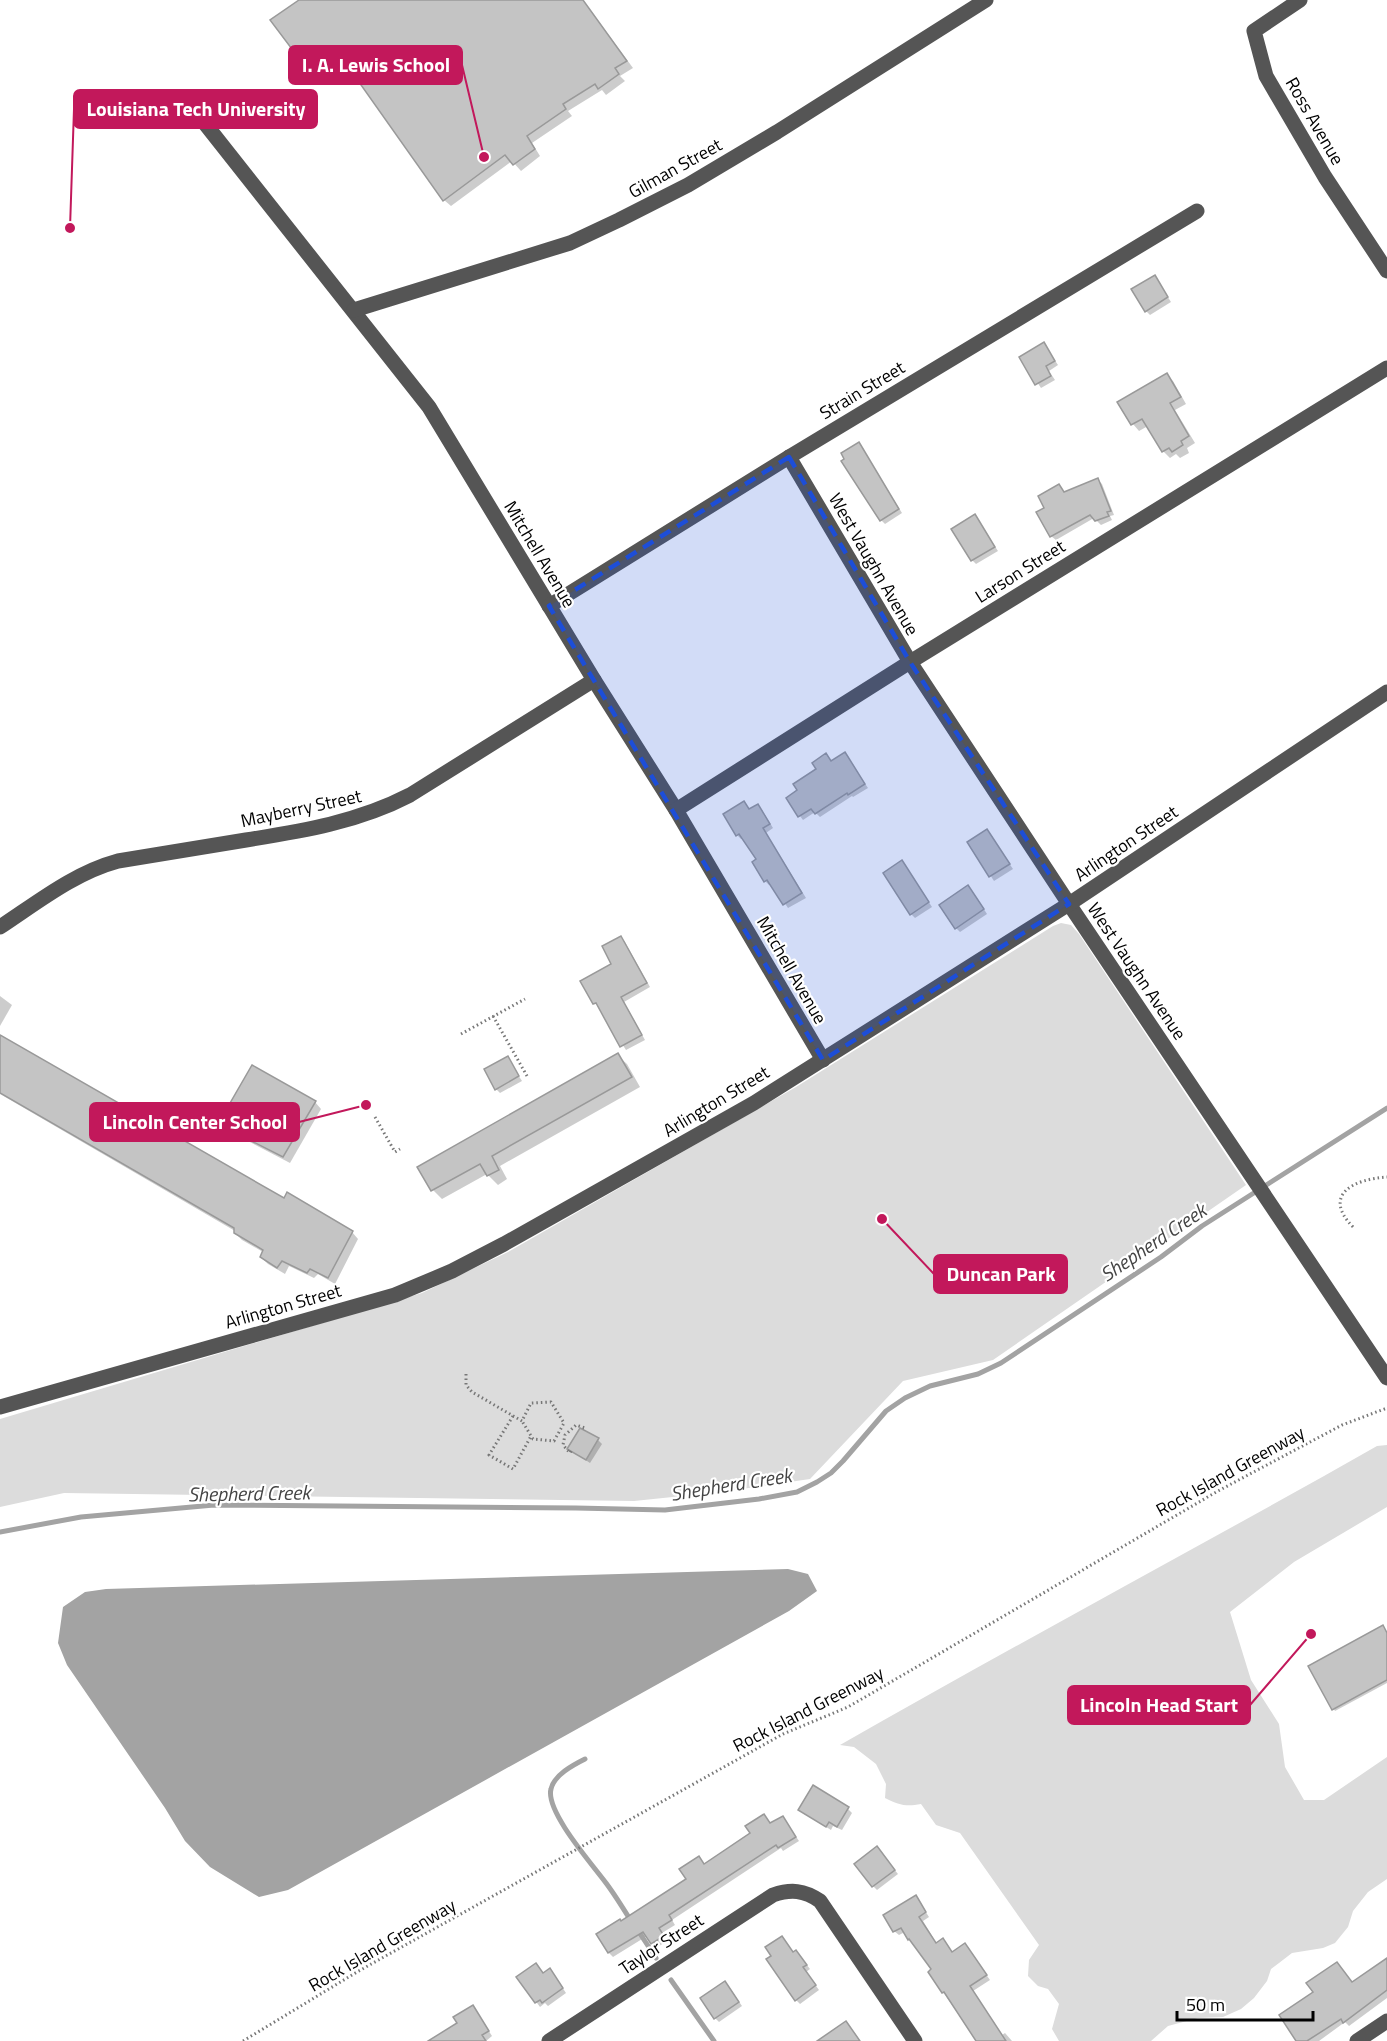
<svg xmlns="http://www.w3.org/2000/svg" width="1387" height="2041" viewBox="0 0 1387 2041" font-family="'Titillium Web',sans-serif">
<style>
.green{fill:#dcdcdc}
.water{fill:#a3a3a3}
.shadow{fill:#0003}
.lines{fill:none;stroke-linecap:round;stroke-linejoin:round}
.stream{stroke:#a3a3a3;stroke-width:5}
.building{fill:#c4c4c4;stroke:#999;stroke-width:1.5}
.path{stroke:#777;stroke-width:3;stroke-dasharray:1.5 3;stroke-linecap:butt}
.minor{stroke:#555;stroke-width:15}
.marked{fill:#1d4ed8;fill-opacity:0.2;stroke:#1d4ed8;stroke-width:4.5;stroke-dasharray:12 8;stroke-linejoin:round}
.labels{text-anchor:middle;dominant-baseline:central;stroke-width:4.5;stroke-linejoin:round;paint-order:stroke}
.street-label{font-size:18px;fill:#000;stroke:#fff}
.water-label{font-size:20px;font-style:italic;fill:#444;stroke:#fff}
.leader{fill:none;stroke:#c2185b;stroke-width:2}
.callout-dot{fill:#c2185b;stroke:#fff;stroke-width:2}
.callout{fill:#c2185b;stroke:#c2185b;stroke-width:2}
.callout-label{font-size:20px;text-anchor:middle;font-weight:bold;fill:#fff}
</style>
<rect width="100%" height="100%" fill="#fff"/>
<g class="green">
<polygon points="1061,923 1071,925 1079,934 1246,1185 993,1360 903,1381 810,1479 721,1492 634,1501 64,1493 0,1507 0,1419 422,1293 508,1252 796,1087 1053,926"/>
<path d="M1387 1445V1507L1294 1562 1230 1612 1251 1680 1279 1724 1285 1767 1304 1800H1324L1387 1757V1879L1368 1892 1353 1911 1348 1927 1335 1943 1323 1948 1292 1953 1279 1963 1271 1969 1267 1981 1254 1998 1241 2009 1223 2017 1198 2018 1168 2026 1151 2041H1059L1052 2029 1059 2004 1048 1989 1038 1986 1028 1976 1029 1960 1039 1945 960 1833 936 1825 921 1804C906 1807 899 1805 885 1798L886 1784 876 1764 854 1747 840 1745C1018 1643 1199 1547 1377 1446Z"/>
</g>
<polygon class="water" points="788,1569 808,1574 817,1591 789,1611 288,1890 259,1897 210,1867 185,1841 165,1808 67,1665 58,1643 63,1607 85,1592 106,1589"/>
<g class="shadow">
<polygon points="302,0 583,0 633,68 620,76 625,81 606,95 602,90 568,111 572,116 532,143 540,156 521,171 512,161 451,206 444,200 348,64 321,83 272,20"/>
<polygon points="1155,277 1171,302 1150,315 1146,311"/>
<polygon points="1044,344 1058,365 1049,371 1055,380 1041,388 1021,358"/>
<polygon points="1166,375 1173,381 1186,404 1175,410 1195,443 1187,448 1189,453 1180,458 1176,454 1170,458 1163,451 1148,426 1139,431 1133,424 1119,402"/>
<polygon points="859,444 902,513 885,524 881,520"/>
<polygon points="1098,480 1102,484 1114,515 1110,516 1112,520 1101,525 1094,518 1056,540 1051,536 1046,508 1059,486 1065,493"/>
<polygon points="975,516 998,551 976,564 972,560"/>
<polygon points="845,754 868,788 853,797 852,796 820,817 815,812 803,820 800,816 800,791 818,769"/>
<polygon points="744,803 750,810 758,806 762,810 773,828 766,833 806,898 788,908 772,884 769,885 765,881 758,860 744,838 741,839 737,835"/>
<polygon points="987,831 1013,869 994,881 969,842"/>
<polygon points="906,867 932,907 915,918 911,914"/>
<polygon points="972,891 987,914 960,932 956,928"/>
<polygon points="621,937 625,942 650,987 624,1002 645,1040 626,1050 582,982 613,964"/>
<polygon points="0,996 12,1005 0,1026"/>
<polygon points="0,1036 284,1200 352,1232 358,1239 335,1284 318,1274 314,1278 289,1266 285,1274 268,1264 261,1257 263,1252 242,1240 235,1233 235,1231 0,1094"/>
<polygon points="617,1055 627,1064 640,1087 500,1166 507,1179 498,1185 487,1174 442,1199 433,1190 420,1167"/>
<polygon points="507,1058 522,1081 500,1093 496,1089"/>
<polygon points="315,1102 321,1109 290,1163 227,1130 220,1123"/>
<polygon points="598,1440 602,1444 590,1463 569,1449"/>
<polygon points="1387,1634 1387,1683 1335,1711 1310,1666"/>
<polygon points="848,1809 852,1813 842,1830 833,1826 831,1830 804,1813"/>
<polygon points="764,1816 771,1825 786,1822 799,1841 783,1851 781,1848 672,1920 675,1925 662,1933 667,1941 656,1948 647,1936 613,1957 609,1953 621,1923 688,1879 704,1865 752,1834"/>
<polygon points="881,1853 898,1874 877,1890 873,1886"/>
<polygon points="916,1897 929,1917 923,1921 937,1944 947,1944 953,1953 965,1945 990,1980 973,1991 1002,2035 1005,2033 1012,2041 977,2041 943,1992 933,1970 905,1932 899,1935 894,1931"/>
<polygon points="800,1956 810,1969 806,1972 819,1990 800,2004 796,2000"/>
<polygon points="1387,1967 1387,1998 1349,2026 1345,2022 1319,2041 1298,2041 1352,1984"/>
<polygon points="554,1975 566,1993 548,2006 545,2003 540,2007 518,1977"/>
<polygon points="729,1987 742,2006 719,2022 715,2018"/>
<polygon points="476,2011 492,2036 486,2041 431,2041"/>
</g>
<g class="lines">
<g class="stream">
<polyline points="0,1532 81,1517 214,1505 576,1508 665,1510 759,1499 797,1492 817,1482 831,1473 843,1461 886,1411 905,1398 930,1386 978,1374 1001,1363 1161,1257 1202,1226 1387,1108"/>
<path d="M585 1759C573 1765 554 1775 551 1789 545 1811 592 1864 606 1883 615 1895 623 1908 631 1921"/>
<polyline points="637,1929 656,1958"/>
<polyline points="671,1980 714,2041"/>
</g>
</g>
<g class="building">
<polygon points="299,0 583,0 627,61 615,68 619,74 598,89 595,84 563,104 566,109 527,136 535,149 513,165 505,155 443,201 342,58 313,77 270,20"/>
<polygon points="1155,275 1168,297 1145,312 1131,289"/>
<polygon points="1044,342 1055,361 1046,366 1051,376 1035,385 1019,357"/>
<polygon points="1167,373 1181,397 1170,403 1189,436 1181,441 1183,445 1172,452 1169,448 1162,452 1142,419 1131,425 1117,402"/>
<polygon points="859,442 899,509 880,521 841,461 844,459 841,453"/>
<polygon points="1098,478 1111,511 1107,512 1109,516 1095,521 1090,515 1050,537 1036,512 1044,508 1038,496 1059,484 1064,492"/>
<polygon points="975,514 995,547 971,561 951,529"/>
<polygon points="845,752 865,784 848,795 847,793 815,814 811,809 798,817 786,798 797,790 793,784 816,769 812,763 826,753 831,761"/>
<polygon points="744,801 749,809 758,804 770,824 763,828 802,893 783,905 767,880 764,882 752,862 756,859 739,834 736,836 723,814"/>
<polygon points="987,829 1010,864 989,877 967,842"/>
<polygon points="902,860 929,902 910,915 883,873"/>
<polygon points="968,885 984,909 955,929 939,905"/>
<polygon points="621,936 647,983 621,997 642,1035 620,1047 596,1003 593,1004 580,981 611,964 602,946"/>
<polygon points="0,1035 284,1198 287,1192 353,1231 328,1278 310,1269 307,1273 282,1261 277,1268 260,1257 263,1250 234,1233 234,1228 0,1093"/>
<polygon points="618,1053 632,1077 492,1156 499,1170 487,1176 480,1164 431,1191 417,1167"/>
<polygon points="508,1056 519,1076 495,1090 484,1069"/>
<polygon points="252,1065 316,1101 283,1157 218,1124"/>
<polygon points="580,1428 599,1438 586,1460 567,1449"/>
<polygon points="1383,1625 1387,1633 1387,1680 1332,1710 1308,1666"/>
<polygon points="813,1785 849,1807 837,1827 829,1822 826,1827 798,1810"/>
<polygon points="764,1814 770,1823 783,1816 796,1837 778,1848 776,1845 669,1915 672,1920 659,1928 664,1936 651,1944 643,1932 608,1953 596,1934 620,1919 621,1921 686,1879 679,1869 699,1856 704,1864 750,1833 745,1826"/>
<polygon points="877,1846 895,1870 872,1887 854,1864"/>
<polygon points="916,1895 926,1912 919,1917 936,1943 943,1938 952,1952 965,1943 987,1975 970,1986 1006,2041 976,2041 944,1992 942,1993 928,1972 931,1969 909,1939 908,1940 901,1928 893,1932 883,1915"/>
<polygon points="782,1936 793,1952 796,1950 807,1965 803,1967 816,1985 795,2001 766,1959 771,1956 765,1947"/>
<polygon points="1387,1958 1387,1990 1343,2023 1341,2019 1307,2041 1296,2041 1279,2015 1313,1992 1306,1983 1337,1962 1352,1982"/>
<polygon points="536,1963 543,1973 550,1968 563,1988 542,2003 540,2000 535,2003 516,1977"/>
<polygon points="725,1981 739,2002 714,2019 700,1998"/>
<polygon points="473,2005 489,2031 482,2035 486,2041 428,2041 457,2023 453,2017"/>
<polygon points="846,2021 860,2041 817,2041"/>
</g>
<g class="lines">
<g class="path">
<polyline points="493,1016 527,1076"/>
<polyline points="461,1034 525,999"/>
<polyline points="375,1117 395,1152 400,1149"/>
<path d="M1353 1227C1321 1194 1355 1179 1387 1177"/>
<polyline points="466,1374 466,1385 472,1392 522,1421 531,1403 551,1402 564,1423 554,1441 533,1439 522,1421"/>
<polyline points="513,1416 489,1455 513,1469 531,1436"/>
<polyline points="571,1451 570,1453 563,1445 565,1435 576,1425 585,1428 584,1430"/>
<polyline points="243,2041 357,1972 783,1734 848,1707 1218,1491 1342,1425 1387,1408"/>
</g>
<g class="minor">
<polyline points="1300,0 1254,31 1266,76 1325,177 1387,271"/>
<polyline points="184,97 429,407 594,680 676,810 823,1060"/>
<polyline points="354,310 570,243 619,220 688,185 777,132 986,0"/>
<polyline points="789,457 910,662 1069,904 1387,1378"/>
<polyline points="549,606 789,457 1197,211"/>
<polyline points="676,810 910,662 1387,368"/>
<path d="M0 927C38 902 74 873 118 861 161 854 203 847 246 840 303 831 358 822 410 795L594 680"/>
<polyline points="0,1407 395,1295 452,1271 504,1244 754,1103 1069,904 1387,692"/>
<path d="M549 2041 773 1895C791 1889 804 1890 820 1901L915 2041"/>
<polyline points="1357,2041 1387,2021"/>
</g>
</g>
<path class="marked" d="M789 457 910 662 1069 904 823 1060 549 606Z"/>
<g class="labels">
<g class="street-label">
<text transform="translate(1315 121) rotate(60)">Ross Avenue</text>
<text transform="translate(675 168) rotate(-29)">Gilman Street</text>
<text transform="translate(862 390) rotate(-31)">Strain Street</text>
<text transform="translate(540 554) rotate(59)">Mitchell Avenue</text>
<text transform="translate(874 564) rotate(60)">West Vaughn Avenue</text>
<text transform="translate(1020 571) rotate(-32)">Larson Street</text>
<text transform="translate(301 808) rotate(-12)">Mayberry Street</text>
<text transform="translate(1126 843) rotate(-34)">Arlington Street</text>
<text transform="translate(792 970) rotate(60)">Mitchell Avenue</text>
<text transform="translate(1137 971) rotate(56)">West Vaughn Avenue</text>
<text transform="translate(716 1101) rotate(-31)">Arlington Street</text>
<text transform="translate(283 1306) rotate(-16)">Arlington Street</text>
<text transform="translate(1230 1471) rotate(-29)">Rock Island Greenway</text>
<text transform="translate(808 1709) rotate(-27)">Rock Island Greenway</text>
<text transform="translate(661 1944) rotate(-33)">Taylor Street</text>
<text transform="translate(382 1945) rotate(-30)">Rock Island Greenway</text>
</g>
<g class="water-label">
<text transform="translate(1153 1242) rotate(-34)">Shepherd Creek</text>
<text transform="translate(731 1484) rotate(-9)">Shepherd Creek</text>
<text transform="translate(249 1493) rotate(-1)">Shepherd Creek</text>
</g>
</g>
<path class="leader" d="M484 157L462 65M70 228L74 109M366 1105L299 1122M882 1219L934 1274M1311 1634L1250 1705"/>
<g class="callout-dot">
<circle cx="484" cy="157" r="6"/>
<circle cx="70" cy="228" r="6"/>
<circle cx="366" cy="1105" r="6"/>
<circle cx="882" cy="1219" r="6"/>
<circle cx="1311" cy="1634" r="6"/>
</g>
<g class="callout">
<rect x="289" y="46" width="173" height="38" rx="6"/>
<rect x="74" y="90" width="243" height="38" rx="6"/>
<rect x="90" y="1103" width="209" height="38" rx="6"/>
<rect x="934" y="1255" width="133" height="38" rx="6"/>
<rect x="1068" y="1686" width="182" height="38" rx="6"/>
</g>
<g class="callout-label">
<text x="376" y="72">I. A. Lewis School</text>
<text x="196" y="116">Louisiana Tech University</text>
<text x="195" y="1129">Lincoln Center School</text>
<text x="1001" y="1281">Duncan Park</text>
<text x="1159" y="1712">Lincoln Head Start</text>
</g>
<path d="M1177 2011v9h136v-9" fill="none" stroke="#000000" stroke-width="3"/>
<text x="1186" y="2011" font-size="18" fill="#000000" stroke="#ffffff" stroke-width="4.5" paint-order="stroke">50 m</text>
</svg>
